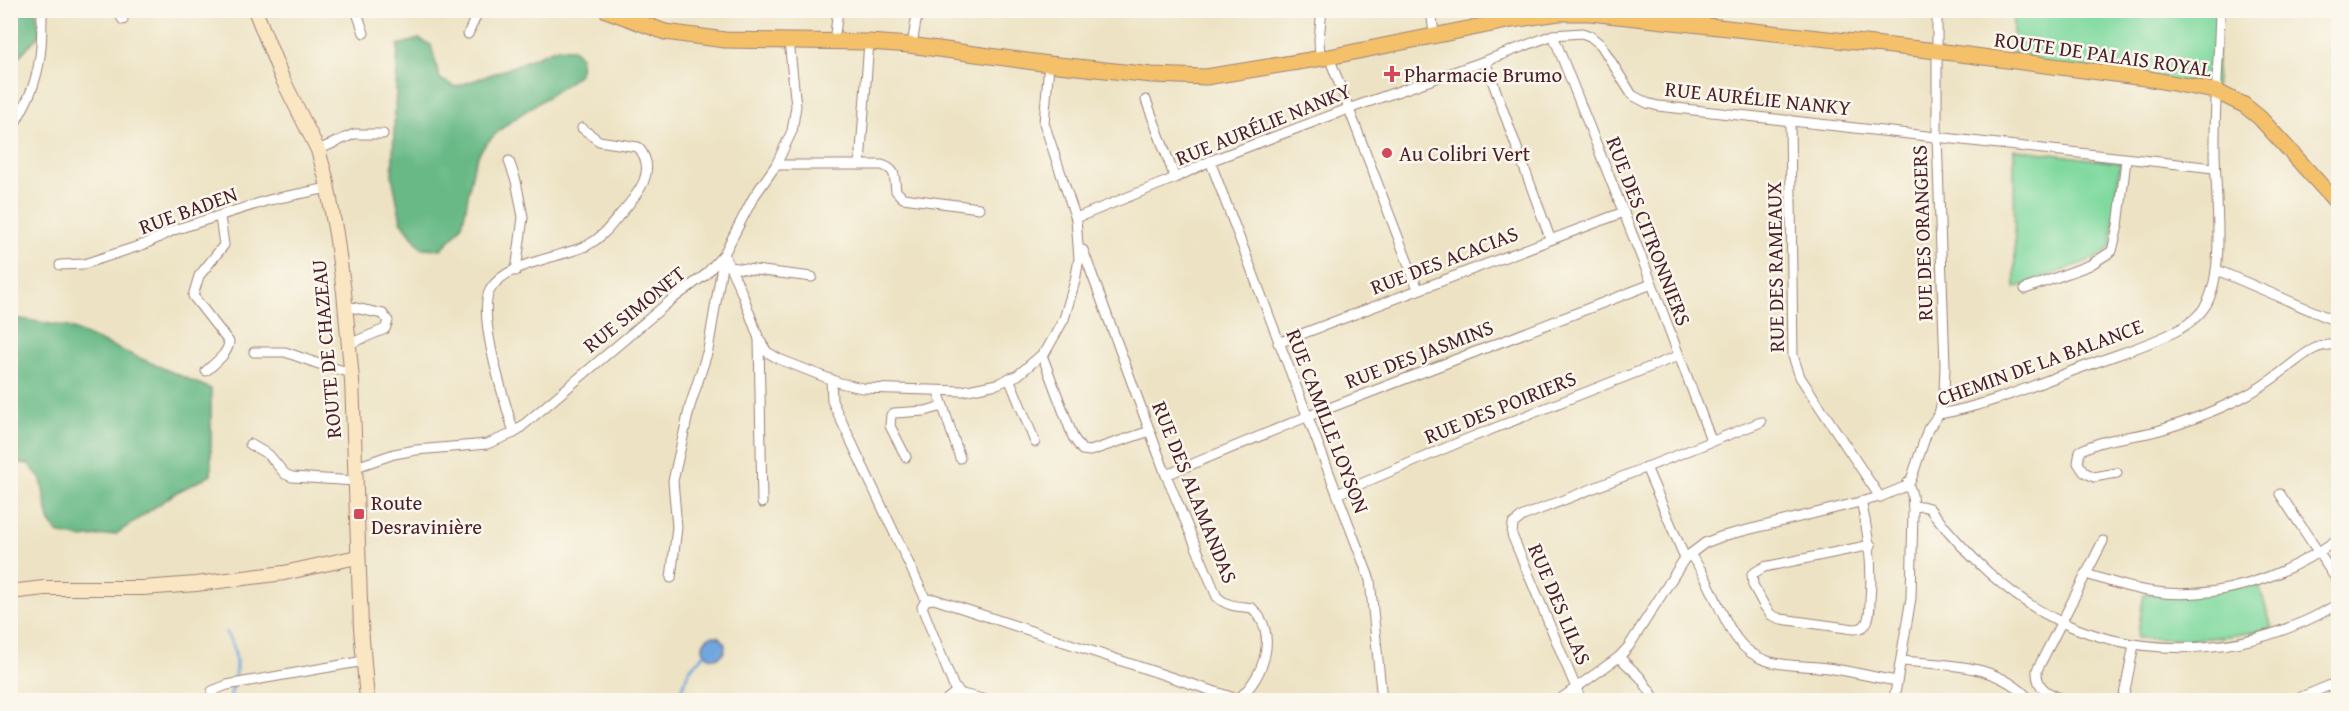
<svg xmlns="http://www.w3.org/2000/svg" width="2349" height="711" viewBox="0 0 2349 711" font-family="'Gentium Book Plus',serif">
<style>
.green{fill:#7fd99f;stroke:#647c65;stroke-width:1.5}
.forest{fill:#67b986;stroke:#586c58;stroke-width:1.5}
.water{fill:#70a7de;stroke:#5d6384;stroke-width:1.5}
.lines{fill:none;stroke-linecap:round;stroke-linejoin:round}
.stream{stroke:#70a7de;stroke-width:3}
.street-casing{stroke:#9c8178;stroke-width:11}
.secondary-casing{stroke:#9c8178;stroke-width:16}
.primary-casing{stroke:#9c8178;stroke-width:17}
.street{stroke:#fff;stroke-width:9}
.secondary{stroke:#fbe6c3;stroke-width:14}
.primary{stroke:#f4c16a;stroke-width:15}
.poi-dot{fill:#d1495b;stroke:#fbf7ec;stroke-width:2}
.labels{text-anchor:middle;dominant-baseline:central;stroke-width:5;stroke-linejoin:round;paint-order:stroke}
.street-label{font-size:21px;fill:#4a1f2b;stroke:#fbf7ec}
.poi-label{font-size:21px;fill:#4a1f2b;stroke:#fbf7ec;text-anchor:start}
</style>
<rect width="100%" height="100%" fill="#fbf7ec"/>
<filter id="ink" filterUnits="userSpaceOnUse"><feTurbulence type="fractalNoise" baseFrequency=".0167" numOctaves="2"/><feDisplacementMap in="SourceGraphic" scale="12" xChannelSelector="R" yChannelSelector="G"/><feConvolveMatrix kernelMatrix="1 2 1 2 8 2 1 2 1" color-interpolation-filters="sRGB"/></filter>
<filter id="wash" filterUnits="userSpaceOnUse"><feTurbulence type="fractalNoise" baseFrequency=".008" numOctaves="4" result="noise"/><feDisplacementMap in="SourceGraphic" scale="24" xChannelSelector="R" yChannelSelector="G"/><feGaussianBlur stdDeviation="1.35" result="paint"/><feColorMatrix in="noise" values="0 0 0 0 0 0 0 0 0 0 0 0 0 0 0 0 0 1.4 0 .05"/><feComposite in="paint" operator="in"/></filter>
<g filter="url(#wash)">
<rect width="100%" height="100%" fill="#ede3c4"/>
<g class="green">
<polygon points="2013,11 2220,11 2215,91 2013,61"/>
<polygon points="2014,149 2120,163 2111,246 2096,258 2015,288"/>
<path d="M2259 585 2272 628C2222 640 2188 640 2137 638L2144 594Z"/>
</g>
<g class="forest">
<polygon points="11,11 36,11 40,34 11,65"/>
<path d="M419 39 431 45 440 79 455 87 507 69 557 48 573 49 581 57 580 73C550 100 507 116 482 149 469 166 469 204 462 224 459 233 448 242 441 249L421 248 401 221 392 176 398 45Z"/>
<polygon points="10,317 68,327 211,389 211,475 177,492 116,534 81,538 57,533 49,520 41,479 29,464 11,462"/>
</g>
<circle class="water" cx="714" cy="647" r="11"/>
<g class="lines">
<g class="stream">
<path d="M226 632C241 655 237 676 229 700"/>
<polyline points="677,700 690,669 705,654"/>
</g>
</g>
</g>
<g filter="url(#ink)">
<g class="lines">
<g class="street-casing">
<g id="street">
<polyline points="117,10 123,20"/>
<polyline points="356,10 364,33"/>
<polyline points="1431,10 1434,34"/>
<polyline points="1937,10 1937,136 1945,366 1944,392 1939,414"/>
<polyline points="468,34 479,10"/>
<polyline points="1553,35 1652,284 1711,440"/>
<polyline points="834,42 838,10"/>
<polyline points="912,45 916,21 922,10"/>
<polyline points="1329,57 1418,289"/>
<polyline points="1320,58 1319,39 1322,10"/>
<polyline points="1485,61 1550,238"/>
<polyline points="1049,64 1044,123 1077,222"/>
<polyline points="1146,100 1175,178"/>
<polyline points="1790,120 1793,356 1800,377 1880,497"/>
<path d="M10 132C20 114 31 96 36 76 42 55 42 32 42 10"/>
<polyline points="318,150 354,134 383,134"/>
<polyline points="509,161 516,181 523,217 516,271"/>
<polyline points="1210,161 1370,580 1382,700"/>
<polyline points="860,164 869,42"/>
<path d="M776 165H882C897 170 894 177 896 191L903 198 979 208"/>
<polyline points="724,254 742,293 759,339 767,352 779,359 840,383 862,388 963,391 997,384 1018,375 1046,351 1064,319 1075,281 1079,259 1076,218 1175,178 1210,161 1348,109 1485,61 1553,35 1582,33 1590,36 1601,45 1632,95 1647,103 1658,106 2214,168"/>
<polyline points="60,265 84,264 145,244 174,230 269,200 328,188"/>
<polyline points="730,267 812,277"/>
<polyline points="2217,270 2338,322"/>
<polyline points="2025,289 2090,265 2112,251 2118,226 2126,160"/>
<polyline points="346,306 383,314 388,321 385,329 349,344"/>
<polyline points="759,339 762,503"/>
<polyline points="1278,343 1624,212"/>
<polyline points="254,352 285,352 319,364 352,373"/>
<polyline points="1042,355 1073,437 1082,450 1090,451 1150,431"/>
<path d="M206 371C215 363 228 354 229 342L193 296 199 276 224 245 220 217"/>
<polyline points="1009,378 1035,442"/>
<polyline points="831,379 832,401 926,600"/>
<polyline points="938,391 960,458"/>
<path d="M514 433C506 404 476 316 490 290 506 262 561 258 588 245 601 238 609 228 618 217 635 197 660 172 638 147L599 141 582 128"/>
<polyline points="250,444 269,455 285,474 292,477 356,481"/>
<polyline points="906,457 890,426 891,415 894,413 925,411 943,406"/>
<polyline points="356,467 394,454 416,450 487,444 514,433 670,301 705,275 724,254 753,198 776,165 792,131 796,106 789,41"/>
<polyline points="1646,467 1685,558"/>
<path d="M2117 473 2094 477 2084 472 2078 463 2080 451C2105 437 2133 438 2160 430 2187 422 2215 411 2241 398 2255 391 2270 381 2283 371 2302 357 2313 343 2338 345"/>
<polyline points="1166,475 1306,417 1652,284"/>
<polyline points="1337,494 1467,439 1678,356"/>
<polyline points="2280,494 2338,582"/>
<path d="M1861 501C1869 535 1873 566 1870 600 1870 608 1870 617 1866 624 1863 628 1859 629 1854 629L1781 619 1771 615 1765 607 1753 585 1752 574 1764 567 1871 545"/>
<path d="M1913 507 1922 506 1929 508C1965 553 2007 596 2059 621 2132 656 2224 656 2298 624 2312 619 2325 611 2338 604"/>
<path d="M1690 555C1711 579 1718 613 1737 639 1761 672 1799 663 1834 669 1855 672 1876 678 1897 681"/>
<path d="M2086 574C2106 580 2127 588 2148 591 2216 602 2283 578 2338 539"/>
<polyline points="671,578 677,527 673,481 690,406 708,350 724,254"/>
<polyline points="1619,657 1640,677 1656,700"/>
<path d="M1902 661C1946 665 1998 663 2030 700"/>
<polyline points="210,700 212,691 227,685 364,661"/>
<polyline points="946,700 957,691"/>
<path d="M987 700 962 694 954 687 922 607 926 600 934 599 1231 697 1239 698C1264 677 1279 633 1252 608 1238 606 1228 607 1217 597L1166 475 1083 250"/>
<path d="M1559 700 1619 657 1629 646 1685 558 1705 543 1723 536 1880 497 1904 487 1911 480 1928 429 1939 414C1991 405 2038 383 2086 366 2117 354 2151 345 2180 329 2190 323 2200 315 2206 305 2227 267 2214 187 2215 142 2215 98 2219 55 2220 10"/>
<polyline points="1581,700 1512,535 1513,524 1523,516 1761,422"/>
<polyline points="1894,700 1911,598 1913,510 1912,495 1908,483"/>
<path d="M2067 700C2050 695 2036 690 2037 670L2103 541"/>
<polyline points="2123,700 2134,645"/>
<polyline points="2294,700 2338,682"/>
</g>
</g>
<g class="secondary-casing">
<g id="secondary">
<polyline points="255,10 282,78 318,150 326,178 336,234 344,292 352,380 361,627 367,700"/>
<polyline points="10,592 44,588 143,588 196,584 284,573 357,557"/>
</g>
</g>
<g class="primary-casing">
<polyline id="primary" points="606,10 665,32 725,40 869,42 909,45 1049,64 1152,75 1206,77 1329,57 1512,20 1559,13 1590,13 1937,51 2145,78 2215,91 2244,105 2260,118 2338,204"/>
</g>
<use href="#street" class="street"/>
<use href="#secondary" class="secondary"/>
<use href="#primary" class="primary"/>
</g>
</g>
<g class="poi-dot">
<path d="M1389 65h6v6h6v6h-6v6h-6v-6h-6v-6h6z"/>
<circle cx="1387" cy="153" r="6"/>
<rect x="353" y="508" width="12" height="12" rx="3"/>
</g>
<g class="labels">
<g class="street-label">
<text transform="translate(2103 54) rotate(8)">ROUTE DE PALAIS ROYAL</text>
<text transform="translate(1758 98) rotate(6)">RUE AURÉLIE NANKY</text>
<text transform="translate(1263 124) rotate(-22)">RUE AURÉLIE NANKY</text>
<text transform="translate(188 210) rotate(-20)">RUE BADEN</text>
<text transform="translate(1649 231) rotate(69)">RUE DES CITRONNIERS</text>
<text transform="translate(1922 233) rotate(-92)">RUE DES ORANGERS</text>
<text transform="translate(1444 260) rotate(-21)">RUE DES ACACIAS</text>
<text transform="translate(1775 267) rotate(-91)">RUE DES RAMEAUX</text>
<text transform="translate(634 309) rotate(-39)">RUE SIMONET</text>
<text transform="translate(326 349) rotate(-95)">ROUTE DE CHAZEAU</text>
<text transform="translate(1419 354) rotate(-21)">RUE DES JASMINS</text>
<text transform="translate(2040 362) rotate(-20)">CHEMIN DE LA BALANCE</text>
<text transform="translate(1500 407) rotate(-22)">RUE DES POIRIERS</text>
<text transform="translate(1328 421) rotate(69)">RUE CAMILLE LOYSON</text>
<text transform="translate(1195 492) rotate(68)">RUE DES ALAMANDAS</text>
<text transform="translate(1560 604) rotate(67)">RUE DES LILAS</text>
</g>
<g class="poi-label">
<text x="1404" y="74">Pharmacie Brumo</text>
<text x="1399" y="153">Au Colibri Vert</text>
<text x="371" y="502">Route<tspan x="371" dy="24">Desravinière</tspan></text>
</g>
</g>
<rect width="2349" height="711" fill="none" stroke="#fbf7ec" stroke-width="36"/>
</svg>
